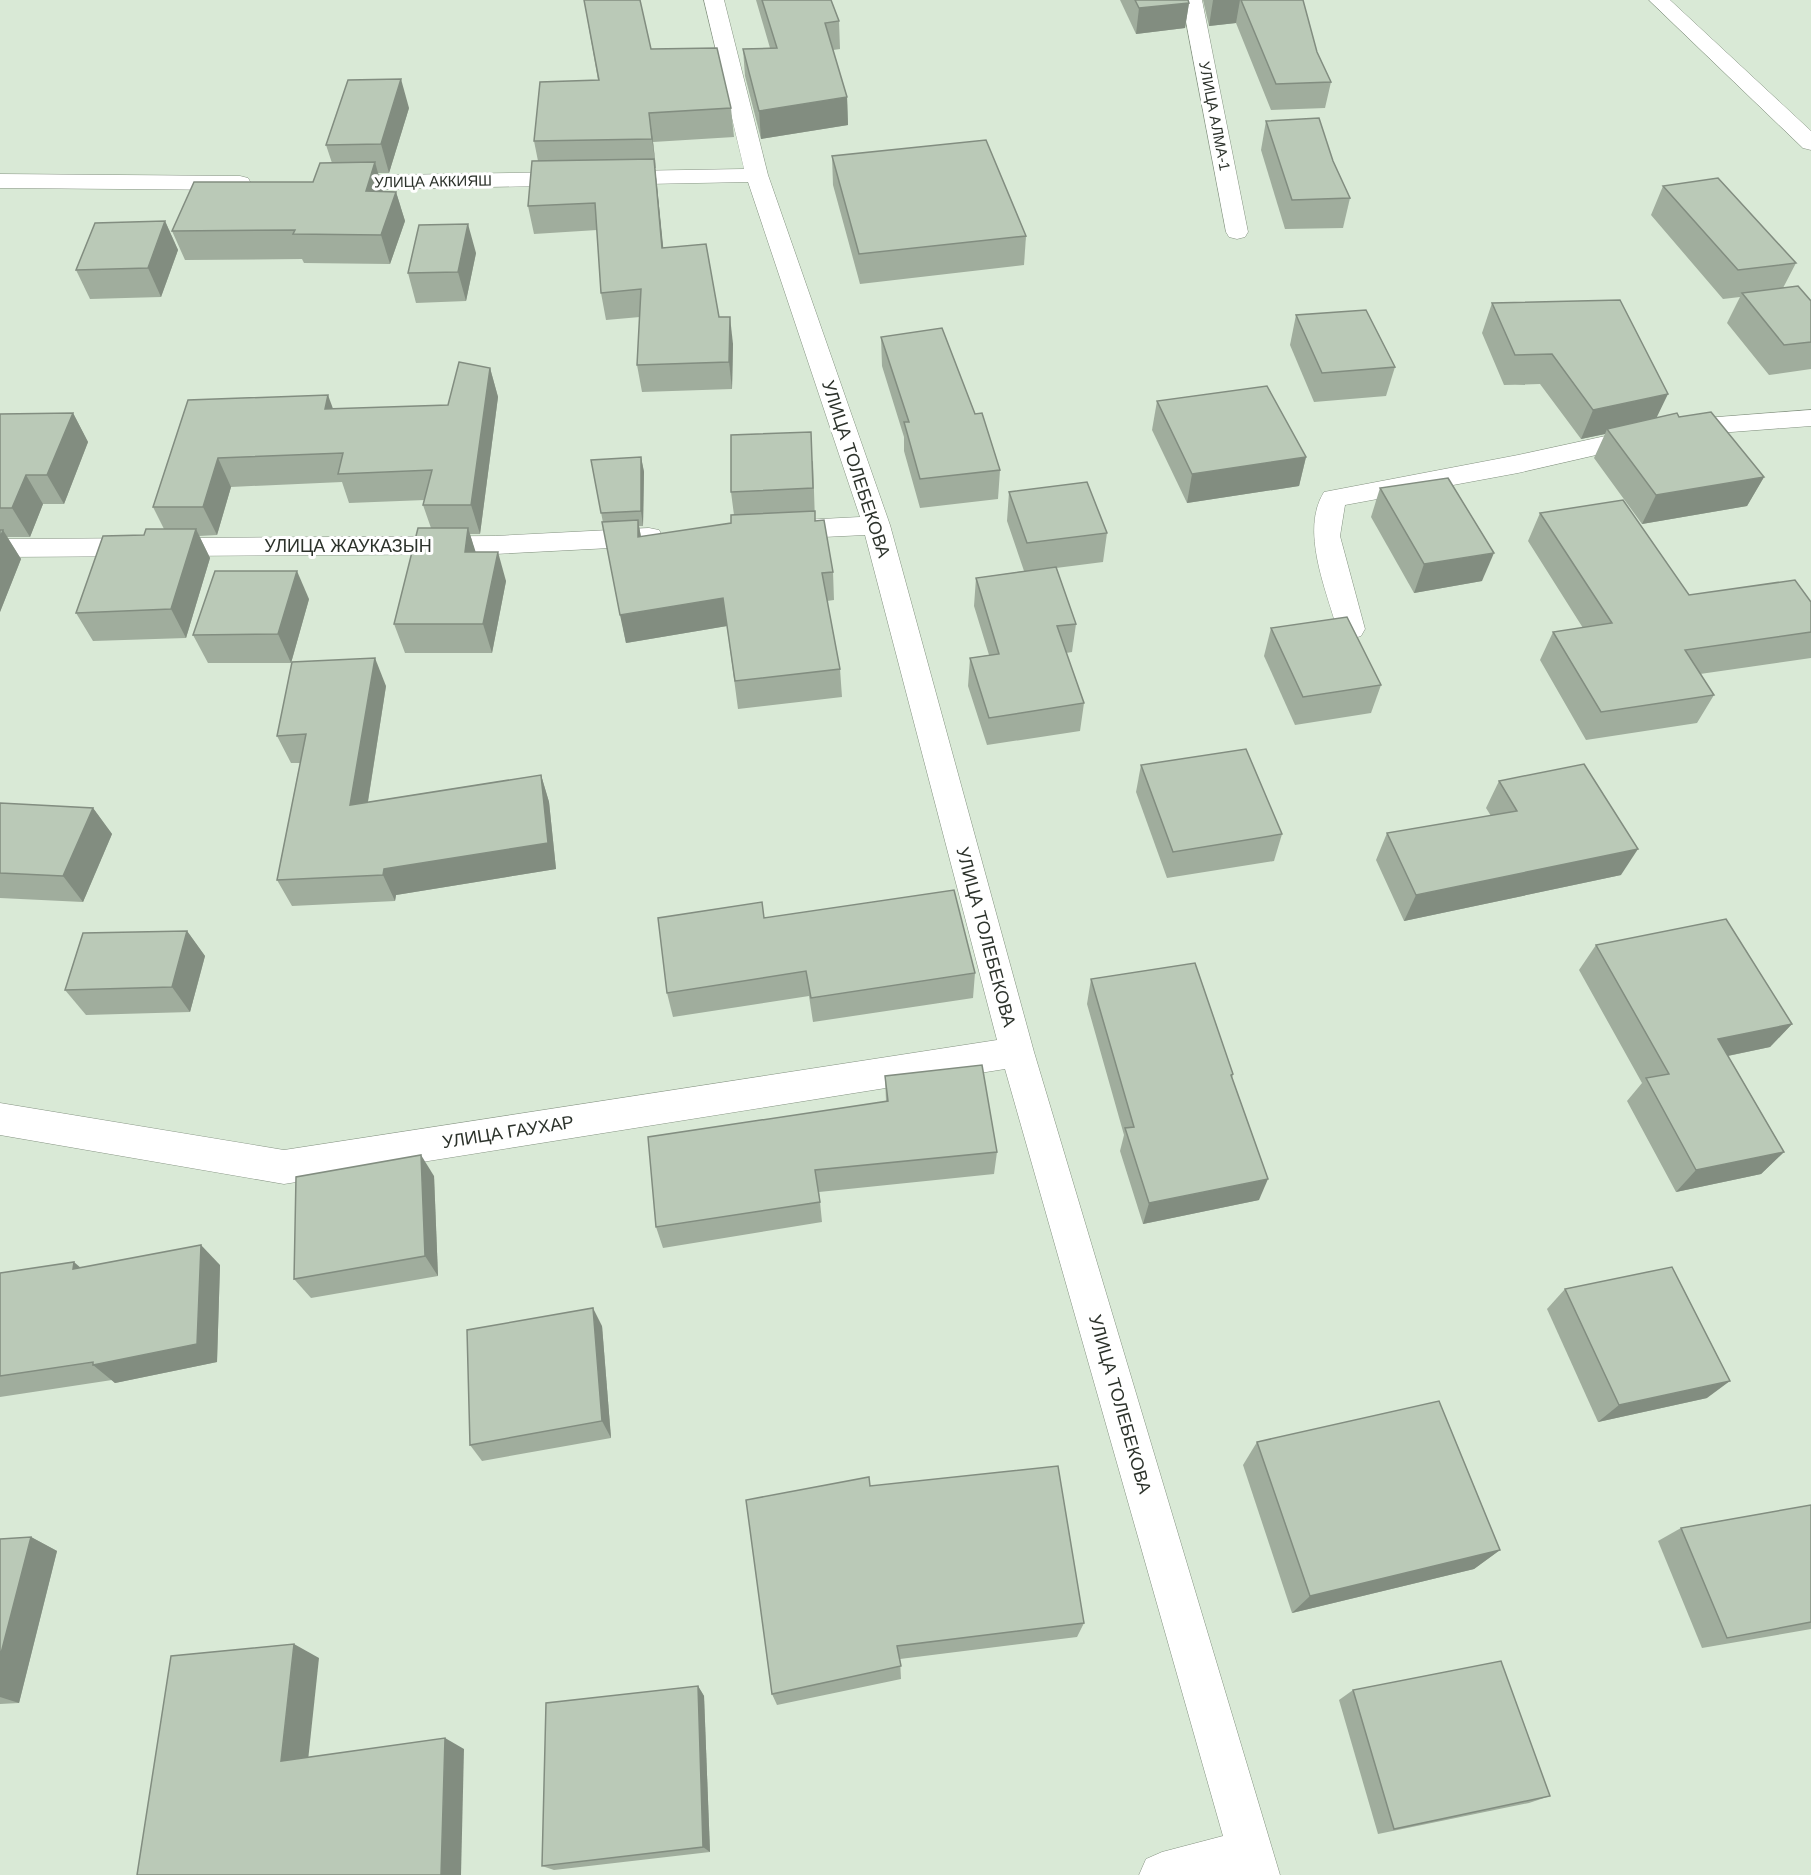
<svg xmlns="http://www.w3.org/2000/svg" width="1811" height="1875" viewBox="0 0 1811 1875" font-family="Arial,sans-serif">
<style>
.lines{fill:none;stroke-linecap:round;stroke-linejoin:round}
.minor-casing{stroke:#849281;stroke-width:1}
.secondary-casing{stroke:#849281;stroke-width:1}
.minor{fill:#fff;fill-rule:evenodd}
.secondary{fill:#fff;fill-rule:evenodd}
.wall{fill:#a0ad9d}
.shaded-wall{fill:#828d80}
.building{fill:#bac9b7;stroke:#828d80;stroke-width:1.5}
.labels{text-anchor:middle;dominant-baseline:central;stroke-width:6;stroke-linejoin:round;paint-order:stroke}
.far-street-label{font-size:15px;fill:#2c322b;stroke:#fff}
.street-label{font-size:18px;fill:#2c322b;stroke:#fff}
</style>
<rect width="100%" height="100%" fill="#d9e9d6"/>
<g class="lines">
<g class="minor-casing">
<g id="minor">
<polygon points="704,0 724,0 768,175 890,525 1034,1052 1280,1875 1139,1875 1146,1859 1162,1852 1223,1836 1005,1069 284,1184 0,1135 0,1103 284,1150 997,1040 865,535 782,539 772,537 768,530 772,523 782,521 860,517 748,182 336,190 328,188 325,183 328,178 336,176 744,169"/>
<polygon points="1182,0 1202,0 1248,232 1245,237 1237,239 1229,237 1226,232"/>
<polygon points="0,174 240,176 248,178 251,183 248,188 240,190 0,188"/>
<path d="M1811 410V426L1679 436 1518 473 1345 505 1340 536 1365 629 1361 636 1351 639 1341 636 1337 629C1326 589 1300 530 1324 492L1518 455 1679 420Z"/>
<polygon points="649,528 659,530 663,537 659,544 649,546 495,554 0,557 0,539 495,536"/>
</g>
</g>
<g class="secondary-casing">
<polygon id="secondary" points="1649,0 1670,0 1811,131 1811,150 1803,148"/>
</g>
<use href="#minor" class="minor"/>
<use href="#secondary" class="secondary"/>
</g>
<g class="wall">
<polygon points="584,0 731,108 734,137 653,142 656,168 655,168 663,248 719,317 733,344 732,389 642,392 637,365 640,317 606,320 601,293 597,230 534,234 528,206 538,161 534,141 598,80"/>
<polygon points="756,0 831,0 839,21 840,49 833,50 847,97 848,125 761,139 745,76 743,49 770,48"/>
<polygon points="1120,0 1188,0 1189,3 1185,28 1136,34"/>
<polygon points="1203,0 1303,0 1317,52 1331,82 1325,108 1271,110 1236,23 1209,26"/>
<polygon points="409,108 389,173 378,173 383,191 396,192 405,221 390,264 304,263 302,259 185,260 172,231 313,182 332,163 326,145"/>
<polygon points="1266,121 1333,161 1350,198 1343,228 1285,229 1261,150"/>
<polygon points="832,156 1026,236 1024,265 860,284 833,185"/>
<polygon points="1663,186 1796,263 1783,288 1811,301 1811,369 1769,375 1727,323 1740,297 1723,299 1651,215"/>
<polygon points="165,221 178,250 161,297 90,299 76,270"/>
<polygon points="476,253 466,301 416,303 408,273"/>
<polygon points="1492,303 1656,417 1679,417 1764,477 1747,506 1642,524 1594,458 1605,434 1581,439 1540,384 1504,385 1482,333"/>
<polygon points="1296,315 1395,367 1386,396 1314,402 1290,345"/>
<polygon points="881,337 975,414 1000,470 998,499 920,508 904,451 904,437 882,366"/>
<polygon points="490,368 498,397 480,534 470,534 475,552 506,581 492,653 405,653 394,624 431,528 423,505 425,500 349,503 342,482 231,487 217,535 199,536 210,558 186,638 93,641 76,613 144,535 164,529 153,507 188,400 333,409 448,405"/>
<polygon points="1157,401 1306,457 1299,486 1187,503 1152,430"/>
<polygon points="73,413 88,442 64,504 43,504 30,537 7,537 21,559 0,612 0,414"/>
<polygon points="641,457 644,472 643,526 639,526 641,537 731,523 734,515 731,492 813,461 815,521 833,572 834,600 827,601 840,669 842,697 738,709 727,626 626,643 591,460"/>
<polygon points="1380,488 1482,581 1414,593 1371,517"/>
<polygon points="1009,492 1107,533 1103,562 1056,568 1076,624 1072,652 1066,653 1084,703 1080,731 987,745 968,686 970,658 989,655 974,606 976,578 1024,571 1007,521"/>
<polygon points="1540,513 1689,595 1811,602 1811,658 1700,674 1714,695 1697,723 1586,740 1540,660 1553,632 1583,628 1528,541"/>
<polygon points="309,599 291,663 208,663 193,635"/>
<polygon points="1271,628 1381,685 1371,713 1295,725 1264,656"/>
<polygon points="386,686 368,802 541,775 549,802 556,869 396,895 395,901 292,906 277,880 300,763 291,763 277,736"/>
<polygon points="1141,765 1282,834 1274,861 1167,878 1136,792"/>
<polygon points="1499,781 1621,875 1404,921 1376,860 1387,833 1491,816 1486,808"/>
<polygon points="0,803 93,808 112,834 83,902 0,898"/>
<polygon points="764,918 975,973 973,998 813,1022 809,996 673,1017 667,993"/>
<polygon points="187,931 205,956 190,1012 86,1015 65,990"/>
<polygon points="1596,945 1792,1024 1770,1047 1728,1056 1784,1152 1761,1174 1676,1192 1627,1101 1642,1083 1579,970"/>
<polygon points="1091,979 1233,1074 1232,1078 1259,1200 1143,1224 1120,1151 1124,1135 1087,1004"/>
<polygon points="885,1076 997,1152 994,1174 819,1192 822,1222 663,1248 656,1227 886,1101"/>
<polygon points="434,1176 438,1276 311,1298 294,1279"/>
<polygon points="220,1265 217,1362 115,1383 112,1380 0,1397 0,1273 80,1268"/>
<polygon points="1565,1289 1707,1398 1598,1422 1547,1309"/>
<polygon points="602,1326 611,1438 482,1461 470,1445"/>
<polygon points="1257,1442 1500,1550 1474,1569 1292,1613 1243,1465"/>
<polygon points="870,1486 1084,1623 1077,1637 900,1659 901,1679 777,1705 772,1694"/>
<polygon points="1811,1505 1811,1629 1702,1648 1658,1541 1681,1528"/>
<polygon points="31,1537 57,1551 19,1703 0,1704 0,1539"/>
<polygon points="698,1686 704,1696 710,1852 554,1870 542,1866"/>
<polygon points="1353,1690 1550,1796 1529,1803 1378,1834 1339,1700"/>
</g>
<g class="shaded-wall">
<polygon points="1213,0 1240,0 1236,23 1209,26"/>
<polygon points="1189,3 1185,28 1136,34 1139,8"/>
<polygon points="401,79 409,108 389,173 381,144"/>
<polygon points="847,97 848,125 761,139 759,111"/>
<polygon points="649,113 653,142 656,168 652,139"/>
<polygon points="654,159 657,186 666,275 662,248"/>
<polygon points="375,162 383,191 366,191"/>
<polygon points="396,192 405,221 390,264 381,235"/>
<polygon points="165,221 178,250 161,297 148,268"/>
<polygon points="468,224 476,253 466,301 458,272"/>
<polygon points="730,317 733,344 732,389 729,362"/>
<polygon points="490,368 498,397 480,534 471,505"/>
<polygon points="1668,394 1654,423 1607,429 1605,434 1581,439 1593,410"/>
<polygon points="328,395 339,425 325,409"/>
<polygon points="73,413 88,442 64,504 47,475"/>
<polygon points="641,457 644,472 643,526 641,511"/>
<polygon points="1306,457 1299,486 1187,503 1192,474"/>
<polygon points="218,458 231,487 217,535 203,507"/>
<polygon points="26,475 43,504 30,537 12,508"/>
<polygon points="1764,477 1747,506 1642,524 1656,495"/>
<polygon points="638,520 643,549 638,537"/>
<polygon points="468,528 477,556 465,552"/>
<polygon points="196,529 210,558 186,638 171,609"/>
<polygon points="3,530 21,559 0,612 0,538"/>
<polygon points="498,552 506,581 492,653 483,624"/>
<polygon points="1494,553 1482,581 1414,593 1424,564"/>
<polygon points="297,571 309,599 291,663 278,634"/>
<polygon points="723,598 727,626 626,643 620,615"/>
<polygon points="375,658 386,686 363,832 350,805"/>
<polygon points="541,775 549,802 556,869 396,895 395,901 383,875 384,869"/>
<polygon points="93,808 112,834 83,902 63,876"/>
<polygon points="1638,849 1621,875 1404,921 1416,895"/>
<polygon points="187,931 205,956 190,1012 172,987"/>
<polygon points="1792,1024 1770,1047 1698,1062 1718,1039"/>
<polygon points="1784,1152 1761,1174 1676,1192 1696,1170"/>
<polygon points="421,1155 434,1176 438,1276 425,1256"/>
<polygon points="1268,1179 1259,1200 1143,1224 1149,1203"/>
<polygon points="201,1245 220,1265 217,1362 115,1383 93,1365"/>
<polygon points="74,1262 97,1282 73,1269"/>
<polygon points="593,1308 602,1326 611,1438 602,1421"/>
<polygon points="1730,1381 1707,1398 1598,1422 1619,1405"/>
<polygon points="31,1537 57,1551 19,1703 0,1697 0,1657"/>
<polygon points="1500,1550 1474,1569 1292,1613 1310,1596"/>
<polygon points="294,1644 319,1658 307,1770 281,1761"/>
<polygon points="698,1686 704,1696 710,1852 703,1847"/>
<polygon points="445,1738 464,1749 461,1875 441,1875"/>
</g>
<g class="building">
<polygon points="584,0 640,0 651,49 717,48 731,108 649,113 652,139 534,141 540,82 599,80"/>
<polygon points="762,0 831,0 839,21 825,23 847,97 759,111 743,49 777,48"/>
<polygon points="1135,0 1188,0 1189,3 1139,8"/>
<polygon points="1241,0 1303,0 1317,52 1331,82 1276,84"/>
<polygon points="401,79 381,144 326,145 348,80"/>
<polygon points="1319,118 1333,161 1350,198 1292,200 1266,121"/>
<polygon points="986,140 1026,236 859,254 832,156"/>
<polygon points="654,159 662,248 706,244 719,317 730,317 729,362 637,365 641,289 601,293 595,203 528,206 532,161"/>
<polygon points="375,162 366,191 396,192 381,235 293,234 295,230 172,231 194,182 313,182 320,163"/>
<polygon points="1718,178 1796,263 1738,270 1663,186"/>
<polygon points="165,221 148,268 76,270 95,223"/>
<polygon points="468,224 458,272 408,273 419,225"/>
<polygon points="1798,286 1811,301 1811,342 1784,345 1742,293"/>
<polygon points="1620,300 1668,394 1593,410 1552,354 1515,355 1492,303"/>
<polygon points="1366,310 1395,367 1322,373 1296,315"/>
<polygon points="942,328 975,414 982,413 1000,470 920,479 904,422 909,422 881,337"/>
<polygon points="459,362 490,368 471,505 423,505 432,470 338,474 343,453 218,458 203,507 153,507 188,400 328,395 325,409 448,405"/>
<polygon points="1267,386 1306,457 1192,474 1157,401"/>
<polygon points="1711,412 1764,477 1656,495 1607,429 1677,413 1679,417"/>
<polygon points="73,413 47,475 26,475 12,508 0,508 0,414"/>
<polygon points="811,432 813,488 731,492 731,435"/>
<polygon points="641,457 641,511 601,513 591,460"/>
<polygon points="1448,478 1494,553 1424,564 1380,488"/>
<polygon points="1087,482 1107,533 1027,543 1009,492"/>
<polygon points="1623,500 1689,595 1795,580 1811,602 1811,632 1685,650 1714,695 1601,712 1553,632 1612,623 1540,513"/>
<polygon points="815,511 815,521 824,520 833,572 822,573 840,669 735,681 723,598 620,615 602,522 638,520 638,537 731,523 731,515"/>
<polygon points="418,528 468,528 465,552 498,552 483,624 394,624"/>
<polygon points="146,529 196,529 171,609 76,613 103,536 144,535"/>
<polygon points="0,530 3,530 0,538"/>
<polygon points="1056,567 1076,624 1057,626 1084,703 989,718 970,658 999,654 976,578"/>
<polygon points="215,571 297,571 278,634 193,635"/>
<polygon points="1347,617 1381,685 1303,697 1271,628"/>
<polygon points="375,658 350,805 541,775 548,843 384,869 383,875 277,880 306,734 277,736 292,662"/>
<polygon points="1246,749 1282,834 1173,852 1141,765"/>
<polygon points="1584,764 1638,849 1416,895 1387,833 1517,811 1499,781"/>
<polygon points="0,803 93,808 63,876 0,873"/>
<polygon points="954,890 975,973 811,998 806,971 667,993 658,918 762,902 764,918"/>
<polygon points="1726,919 1792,1024 1718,1039 1784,1152 1696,1170 1646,1078 1669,1074 1596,945"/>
<polygon points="187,931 172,987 65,990 83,933"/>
<polygon points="1195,963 1233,1074 1231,1075 1268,1179 1149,1203 1125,1128 1134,1127 1091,979"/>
<polygon points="982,1065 997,1152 815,1170 820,1202 656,1227 648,1137 888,1101 885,1076"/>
<polygon points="421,1155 425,1256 294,1279 296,1177"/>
<polygon points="201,1245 197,1344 93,1365 93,1362 0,1376 0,1273 74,1262 73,1269"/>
<polygon points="1672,1267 1730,1381 1619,1405 1565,1289"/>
<polygon points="593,1308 602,1421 470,1445 467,1330"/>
<polygon points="1439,1401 1500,1550 1310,1596 1257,1442"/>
<polygon points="1058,1466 1084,1623 897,1646 901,1666 772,1694 746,1500 869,1477 870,1486"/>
<polygon points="1811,1505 1811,1622 1727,1638 1681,1528"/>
<polygon points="31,1537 0,1657 0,1539"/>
<polygon points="294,1644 281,1761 445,1738 441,1875 137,1875 171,1656"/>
<polygon points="1501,1661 1550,1796 1394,1829 1353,1690"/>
<polygon points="698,1686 703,1847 542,1866 546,1703"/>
</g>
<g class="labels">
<g class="far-street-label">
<text transform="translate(1215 116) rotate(79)">УЛИЦА АЛМА-1</text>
<text transform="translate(433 181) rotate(-1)">УЛИЦА АККИЯШ</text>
</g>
<g class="street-label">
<text transform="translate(856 469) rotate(72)">УЛИЦА ТОЛЕБЕКОВА</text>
<text x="348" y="546">УЛИЦА ЖАУКАЗЫН</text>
<text transform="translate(986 937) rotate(75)">УЛИЦА ТОЛЕБЕКОВА</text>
<text transform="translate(508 1132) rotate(-9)">УЛИЦА ГАУХАР</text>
<text transform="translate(1120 1404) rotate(74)">УЛИЦА ТОЛЕБЕКОВА</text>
</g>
</g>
</svg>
